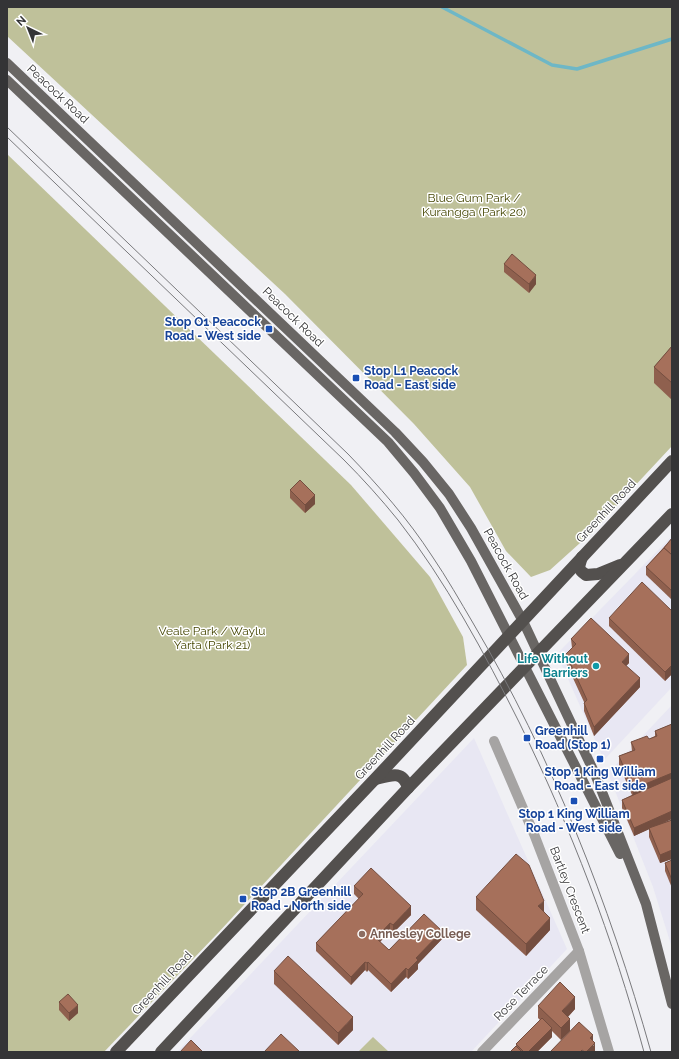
<svg xmlns="http://www.w3.org/2000/svg" width="679" height="1059" viewBox="0 0 679 1059" font-family="Raleway,sans-serif">
<style>
.built{fill:#e8e7f3}
.green{fill:#bfc19a}
.lines{fill:none;stroke-linecap:round;stroke-linejoin:round}
.stream{stroke:#6eb7c6;stroke-width:3.5}
.minor{stroke:#a6a4a3;stroke-width:10}
.major{stroke:#696664;stroke-width:10}
.highway{stroke:#53504e;stroke-width:12}
.tram{stroke:#7a7a7d;stroke-width:1}
.wall{fill:#8f604e}
.shaded-wall{fill:#744e40}
.building{fill:#a6705b;stroke:#744e40}
.transit-dot{fill:#1a4fb4;stroke:#fff;stroke-width:1.5}
.culture-dot{fill:#0f9aa8;stroke:#fff;stroke-width:1.5}
.education-dot{fill:#8d6e63;stroke:#fff;stroke-width:1.5}
.labels{text-anchor:middle;dominant-baseline:central;stroke-width:3;stroke-linejoin:round;paint-order:stroke}
.street-label{font-size:12px;fill:#343436;stroke:#fff}
.park-label{font-size:12px;fill:#444500;stroke:#fff}
.transit-label{font-size:12px;font-weight:bold;fill:#164399;stroke:#fff;text-anchor:start}
.culture-label{font-size:12px;font-weight:bold;fill:#0d838f;stroke:#fff;text-anchor:end}
.education-label{font-size:12px;font-weight:bold;fill:#785e54;stroke:#fff;text-anchor:start}
</style>
<rect width="100%" height="100%" fill="#f0f0f4"/>
<g class="built">
<polygon points="672,536 672,687 604,760 557,654"/>
<polygon points="672,705 672,948 653,887 608,773"/>
<polygon points="474,738 567,949 471,1052 177,1052"/>
</g>
<g class="green">
<polygon points="7,7 672,7 672,446 590,534 550,570 531,577 506,551 470,487 414,424 285,294 7,36"/>
<polygon points="7,154 351,485 430,577 463,637 467,665 217,934 104,1052 7,1052"/>
<polygon points="373,1037 389,1052 358,1052"/>
</g>
<g class="lines">
<polyline class="stream" points="442,7 552,65 577,69 672,39"/>
<g class="minor">
<polyline points="494,741 534,834 579,951 609,1052"/>
<polyline points="482,1052 579,951"/>
</g>
<g class="major">
<polyline points="7,63 395,432 423,462 449,494 471,528 523,621 538,653 595,774 646,904 672,1004"/>
<polyline points="7,80 388,442 414,473 440,508 471,561 620,854"/>
</g>
<g class="highway">
<path d="M582 557C579 567 577 569 586 575L598 574 620 565"/>
<path d="M376 779C391 775 403 770 408 788"/>
<polyline points="116,1052 375,779 672,461"/>
<polyline points="161,1052 408,788 672,514"/>
</g>
<g class="tram">
<path d="M7 127 348 454C379 486 408 519 432 556 447 578 460 601 473 623 552 757 609 903 651 1052"/>
<path d="M7 137 344 460C363 479 381 499 398 520 445 580 485 654 519 722 571 828 613 938 644 1052"/>
</g>
</g>
<g class="wall">
<polygon points="504,264 536,284 529,293 504,272"/>
<polygon points="672,346 672,400 654,383 654,367"/>
<polygon points="290,490 315,504 305,513 290,498"/>
<polygon points="672,538 672,600 646,575 646,567"/>
<polygon points="672,611 672,674 665,681 609,626 609,618"/>
<polygon points="571,639 629,663 626,666 640,687 594,736 584,711 584,702 566,663 566,654 572,648"/>
<polygon points="672,724 672,819 662,823 672,820 672,859 660,863 649,837 649,829 634,836 622,808 622,800 632,795 619,765 619,756 632,751 631,742 649,739 655,736 655,731"/>
<polygon points="672,860 672,888 665,871 665,863"/>
<polygon points="354,886 411,915 393,933 390,931 380,942 389,950 442,939 418,964 418,969 408,979 406,977 391,992 368,970 367,972 365,970 351,985 316,951 316,943 359,899 354,894"/>
<polygon points="476,897 544,911 550,930 526,956 476,910"/>
<polygon points="274,971 353,1030 338,1045 274,984"/>
<polygon points="59,1002 78,1013 69,1021 59,1010"/>
<polygon points="538,1006 575,1009 568,1017 570,1031 561,1040 552,1031 552,1037 537,1052 510,1052 516,1047 516,1044 540,1020 538,1018"/>
</g>
<g class="shaded-wall">
<polygon points="536,275 536,284 529,293 529,284"/>
<polygon points="315,495 315,504 305,513 305,505"/>
<polygon points="629,654 629,663 622,670 622,662"/>
<polygon points="672,665 672,674 665,681 665,672"/>
<polygon points="640,678 640,687 594,736 594,727"/>
<polygon points="672,773 672,781 633,798 633,789"/>
<polygon points="672,811 672,819 634,836 634,828"/>
<polygon points="672,850 672,859 660,863 660,855"/>
<polygon points="544,901 544,913 538,906"/>
<polygon points="411,906 411,915 393,933 393,925"/>
<polygon points="550,918 550,930 526,956 526,944"/>
<polygon points="390,923 390,931 376,946 376,938"/>
<polygon points="442,931 442,939 418,964 418,969 408,979 408,970 416,958"/>
<polygon points="365,962 365,970 351,985 351,977"/>
<polygon points="368,962 368,970 367,972 367,963"/>
<polygon points="406,968 406,977 391,992 391,984"/>
<polygon points="575,997 575,1009 562,1023 562,1011"/>
<polygon points="78,1005 78,1013 69,1021 69,1013"/>
<polygon points="353,1017 353,1030 338,1045 338,1033"/>
<polygon points="570,1019 570,1031 561,1040 561,1028"/>
<polygon points="552,1028 552,1037 537,1052 528,1052"/>
<polygon points="593,1035 593,1046 595,1043 595,1052 586,1052 590,1038"/>
</g>
<g class="building">
<polygon points="512,254 536,275 529,284 504,264"/>
<polygon points="672,346 672,383 654,367"/>
<polygon points="300,480 315,495 305,505 290,490"/>
<polygon points="672,538 672,555 664,548"/>
<polygon points="664,548 672,555 672,591 646,567"/>
<polygon points="642,582 672,611 672,665 665,672 609,618"/>
<polygon points="591,618 629,654 622,662 640,678 594,727 584,703 587,700 566,654 576,644 571,639"/>
<polygon points="672,724 672,773 633,789 619,756 635,750 631,742 647,736 649,739 657,736 655,731"/>
<polygon points="672,778 672,811 634,828 622,800"/>
<polygon points="672,820 672,850 660,855 649,828"/>
<polygon points="516,854 529,865 544,901 538,906 550,918 526,944 476,897"/>
<polygon points="672,860 672,880 665,863"/>
<polygon points="371,868 411,906 393,925 390,923 376,938 389,950 424,914 442,931 416,958 418,960 408,970 406,968 391,984 368,962 367,963 365,962 351,977 316,943 363,894 354,886"/>
<polygon points="288,956 353,1017 338,1033 274,971"/>
<polygon points="560,982 575,997 562,1011 570,1019 561,1028 538,1006"/>
<polygon points="68,994 78,1005 69,1013 59,1002"/>
<polygon points="542,1018 552,1028 528,1052 524,1052 516,1044"/>
<polygon points="579,1022 593,1035 590,1038 595,1043 586,1052 585,1052 582,1050 580,1052 550,1052"/>
<polygon points="281,1034 300,1052 264,1052"/>
<polygon points="191,1040 203,1052 180,1052"/>
<polygon points="516,1046 522,1052 510,1052"/>
</g>
<g class="transit-dot">
<rect x="265" y="325" width="8" height="8" rx="2"/>
<rect x="352" y="374" width="8" height="8" rx="2"/>
<rect x="523" y="734" width="8" height="8" rx="2"/>
<rect x="596" y="755" width="8" height="8" rx="2"/>
<rect x="570" y="797" width="8" height="8" rx="2"/>
<rect x="239" y="895" width="8" height="8" rx="2"/>
</g>
<circle class="culture-dot" cx="596" cy="666" r="4"/>
<circle class="education-dot" cx="362" cy="934" r="4"/>
<g class="labels">
<g class="street-label">
<text transform="translate(58 94) rotate(43)">Peacock Road</text>
<text transform="translate(293 317) rotate(44)">Peacock Road</text>
<text transform="translate(606 511) rotate(-47)">Greenhill Road</text>
<text transform="translate(506 564) rotate(61)">Peacock Road</text>
<text transform="translate(385 748) rotate(-47)">Greenhill Road</text>
<text transform="translate(570 890) rotate(69)">Bartley Crescent</text>
<text transform="translate(162 983) rotate(-47)">Greenhill Road</text>
<text transform="translate(521 993) rotate(-46)">Rose Terrace</text>
</g>
<g class="park-label">
<text x="474" y="198">Blue Gum Park /<tspan x="474" dy="14">Kurangga (Park 20)</tspan></text>
<text x="212" y="631">Veale Park / Waylu<tspan x="212" dy="14">Yarta (Park 21)</tspan></text>
</g>
<g class="transit-label">
<text x="261" y="322" text-anchor="end">Stop O1 Peacock<tspan x="261" dy="14">Road - West side</tspan></text>
<text x="364" y="371">Stop L1 Peacock<tspan x="364" dy="14">Road - East side</tspan></text>
<text x="535" y="731">Greenhill<tspan x="535" dy="14">Road (Stop 1)</tspan></text>
<text x="600" y="772" text-anchor="middle">Stop 1 King William<tspan x="600" dy="14">Road - East side</tspan></text>
<text x="574" y="814" text-anchor="middle">Stop 1 King William<tspan x="574" dy="14">Road - West side</tspan></text>
<text x="251" y="892">Stop 2B Greenhill<tspan x="251" dy="14">Road - North side</tspan></text>
</g>
<g class="culture-label">
<text x="588" y="659">Life Without<tspan x="588" dy="14">Barriers</tspan></text>
</g>
<g class="education-label">
<text x="370" y="934">Annesley College</text>
</g>
</g>
<rect width="679" height="1059" fill="none" stroke="#343436" stroke-width="16"/>
<g transform="translate(28 28) rotate(317)" stroke="#ffffff" stroke-width="3" paint-order="stroke">
<path d="M0-3L7 15L0 10L-7 15Z" fill="#343436"/>
<text y="-6" font-size="11" font-weight="bold" text-anchor="middle" fill="#343436">N</text>
</g>
</svg>
